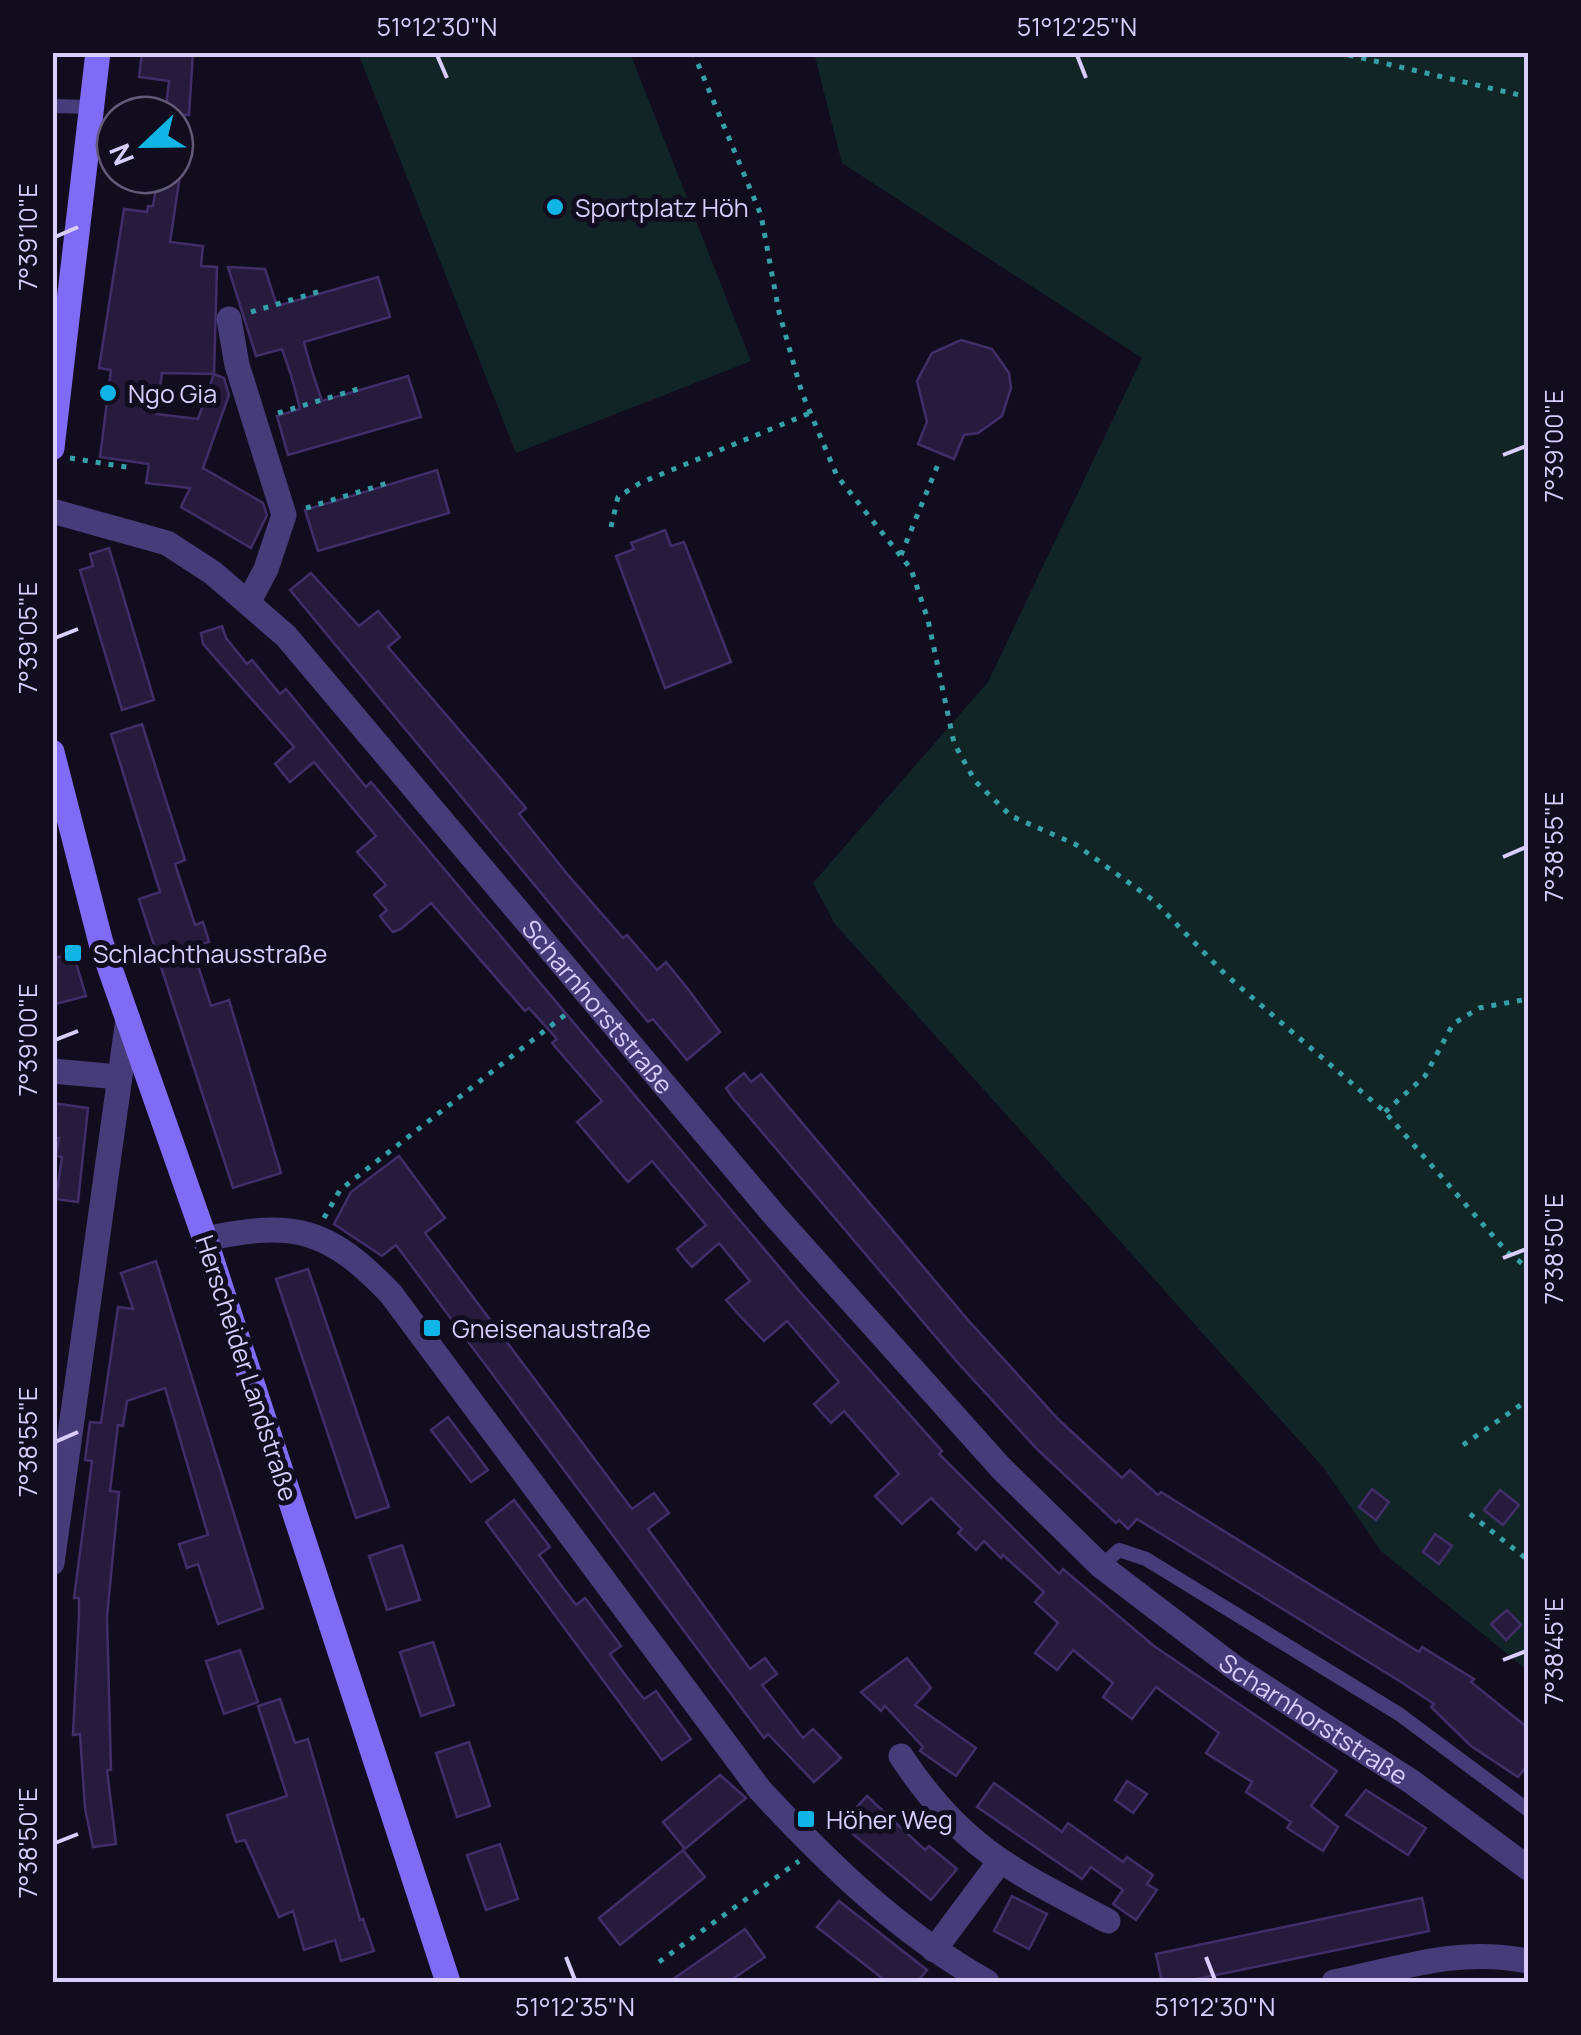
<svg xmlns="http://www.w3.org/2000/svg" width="1581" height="2035" viewBox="0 0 1581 2035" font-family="Manrope,sans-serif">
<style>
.green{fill:#112527}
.building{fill:#261b3d;stroke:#412e68;stroke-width:2.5}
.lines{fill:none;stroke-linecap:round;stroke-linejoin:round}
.path{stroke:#36a0a8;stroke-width:5;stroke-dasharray:5 8;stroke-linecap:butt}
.lane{stroke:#463c79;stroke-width:14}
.street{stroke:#463c79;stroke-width:25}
.secondary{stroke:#806bf5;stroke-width:25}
.ticks{fill:none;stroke:#d9cdfc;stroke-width:4}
.poi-dot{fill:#10b5e5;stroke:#120d1e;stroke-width:4}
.labels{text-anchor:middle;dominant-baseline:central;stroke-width:10;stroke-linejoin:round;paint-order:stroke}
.poi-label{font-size:25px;fill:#d9cdfc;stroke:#120d1e;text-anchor:start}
.street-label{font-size:25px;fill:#d9cdfc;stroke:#120d1e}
.neatline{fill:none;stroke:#d9cdfc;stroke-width:4}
.ticks-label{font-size:25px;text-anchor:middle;fill:#d9cdfc}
</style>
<rect width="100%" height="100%" fill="#120d1e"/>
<g class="green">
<polygon points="358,53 630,53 751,361 516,453"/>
<polygon points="814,53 1528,53 1528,1671 1381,1551 1323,1467 835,924 813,883 988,682 1142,358 842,163"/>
</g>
<g class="building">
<polygon points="142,52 193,52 189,115 165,115 169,81 139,77"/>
<polygon points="158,175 180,175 170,242 203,246 201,266 217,267 214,374 162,373 156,414 198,419 214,374 224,378 229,395 203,468 263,503 267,515 251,548 181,507 190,488 146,483 149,464 100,457 111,370 99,368 124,209 147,212 148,206 153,206"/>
<polygon points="228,267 265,269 277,306 378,277 390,317 304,342 311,368 322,401 408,376 421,417 288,455 277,416 300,409 291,375 282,349 256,356"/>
<polygon points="961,340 992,349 1009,373 1011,388 1002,416 978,433 964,435 954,459 918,444 927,422 917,381 932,353"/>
<polygon points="437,470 449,513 318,551 305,510"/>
<polygon points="665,530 671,546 684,542 731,662 665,688 616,556 634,549 631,543"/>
<polygon points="109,548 154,700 122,710 80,570 93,566 90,554"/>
<polygon points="311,573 359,626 378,611 400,637 388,647 526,808 519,814 568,875 623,938 627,935 657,970 666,962 688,989 720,1032 687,1060 653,1019 648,1022 290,590"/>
<polygon points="222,626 226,638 247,664 252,660 280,694 286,689 366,787 371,782 802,1294 942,1451 939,1454 1059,1574 1063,1569 1154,1646 1337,1771 1311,1806 1338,1827 1323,1851 1287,1828 1291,1822 1246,1792 1252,1782 1206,1753 1219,1733 1156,1687 1132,1719 1103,1697 1113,1683 1073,1650 1057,1670 1035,1653 1058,1623 1035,1602 1044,1592 1003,1555 1001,1558 984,1541 976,1550 958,1533 962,1529 931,1498 902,1524 875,1496 899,1474 844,1411 831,1423 814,1404 839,1382 787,1321 764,1341 740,1316 726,1300 750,1281 719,1243 692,1267 684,1258 677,1249 706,1225 652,1161 628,1182 577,1122 602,1101 552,1043 557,1039 529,1008 525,1011 431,903 401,929 393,932 386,924 380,916 387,910 374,895 386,885 357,852 376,836 314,762 290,782 275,764 294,747 203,644 201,633"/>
<polygon points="142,724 185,860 175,864 195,925 203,922 209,942 192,947 211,1006 229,1000 281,1173 233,1188 139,899 160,892 111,734"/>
<polygon points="73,953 86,996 52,1005 52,959"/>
<polygon points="744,1073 751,1082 761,1074 968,1320 1059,1420 1122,1478 1130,1470 1158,1495 1161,1492 1419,1652 1422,1647 1474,1679 1471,1682 1528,1728 1528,1764 1518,1777 1471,1746 1431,1707 1434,1704 1401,1682 1137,1519 1128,1529 1119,1520 1116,1523 1037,1449 958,1363 733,1098 726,1088"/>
<polygon points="52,1103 88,1108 78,1202 56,1199 62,1157 56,1156 59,1138 52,1137"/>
<polygon points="399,1156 445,1218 425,1233 632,1509 654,1493 669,1513 648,1529 750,1669 765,1658 777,1674 762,1685 803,1738 813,1729 841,1758 814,1782 768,1734 764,1738 396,1245 382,1256 334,1224 351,1192"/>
<polygon points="156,1261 263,1608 218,1624 198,1564 187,1568 179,1544 208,1535 165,1388 127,1401 123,1426 118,1425 110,1491 119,1492 107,1617 111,1770 107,1770 116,1844 93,1847 85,1808 80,1734 73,1735 79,1615 79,1598 74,1598 92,1461 85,1460 90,1422 101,1423 118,1307 133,1309 121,1273"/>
<polygon points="308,1269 389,1507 356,1518 276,1279"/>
<polygon points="448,1417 488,1470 471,1482 431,1430"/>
<polygon points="1372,1489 1389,1502 1376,1520 1359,1507"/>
<polygon points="1500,1490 1519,1505 1503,1525 1484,1510"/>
<polygon points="514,1500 550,1547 539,1555 552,1573 576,1605 585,1598 621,1646 610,1654 623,1672 644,1699 656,1691 691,1739 662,1760 486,1522"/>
<polygon points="1435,1534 1452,1546 1439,1564 1423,1552"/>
<polygon points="402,1545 420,1600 387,1610 369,1556"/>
<polygon points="1507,1610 1521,1625 1506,1640 1491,1624"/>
<polygon points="433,1642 454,1705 421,1716 400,1652"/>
<polygon points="240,1650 258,1702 224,1714 206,1661"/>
<polygon points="907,1658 931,1688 915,1705 976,1748 956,1776 920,1751 923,1747 885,1706 881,1711 861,1692"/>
<polygon points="280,1699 295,1743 308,1739 360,1920 363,1919 374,1951 341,1961 335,1940 304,1950 293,1911 279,1917 245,1840 236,1842 227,1815 287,1796 258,1706"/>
<polygon points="469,1742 490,1806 457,1817 436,1753"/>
<polygon points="720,1775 746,1798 685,1849 663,1822"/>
<polygon points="1127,1781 1147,1794 1133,1813 1115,1800"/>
<polygon points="994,1783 1062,1832 1068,1823 1123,1862 1127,1857 1153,1875 1147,1884 1157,1890 1136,1920 1113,1904 1123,1890 1091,1867 1082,1879 977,1807"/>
<polygon points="1366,1790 1426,1828 1408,1855 1346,1815"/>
<polygon points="867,1796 925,1850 929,1846 957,1869 931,1900 841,1824"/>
<polygon points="500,1844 518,1899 486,1910 467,1855"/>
<polygon points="683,1850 705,1877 620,1945 599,1918"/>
<polygon points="1012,1896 1047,1914 1029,1949 994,1931"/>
<polygon points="1422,1898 1429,1931 1182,1982 1162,1982 1156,1954"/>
<polygon points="839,1901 927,1970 917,1982 887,1982 817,1927"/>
<polygon points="745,1929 765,1957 728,1982 669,1982"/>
</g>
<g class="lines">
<g class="path">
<polyline points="693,52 761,215 779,312 802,393 837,476 911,569 928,620 954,743 975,781 1011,816 1075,844 1153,900 1225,974 1385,1112 1507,1252 1528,1268"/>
<polyline points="1336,52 1528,97"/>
<polyline points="251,312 324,290"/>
<polyline points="278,413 365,387"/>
<polyline points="70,458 132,468"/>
<polyline points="306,508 391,482"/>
<polyline points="611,527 618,497 640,483 810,413"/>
<polyline points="901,555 939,462"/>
<polyline points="1385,1112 1425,1076 1453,1024 1479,1008 1528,999"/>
<polyline points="324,1218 340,1190 570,1011"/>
<polyline points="1463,1445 1528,1400"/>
<polyline points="1470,1514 1528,1560"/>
<polyline points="659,1962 799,1861"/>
</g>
<g class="lane">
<polyline points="52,106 92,107"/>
<polyline points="1101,1566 1119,1550 1146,1559 1399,1714 1528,1810"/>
</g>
<g class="street">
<polyline points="229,319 237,365 284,515 266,569 248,603"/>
<path id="s1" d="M52 511 167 543 213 573 286 636 776 1217 1001 1468 1101 1566 1235 1668 1412 1782 1528 1868"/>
<polyline points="52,1071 119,1077"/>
<path d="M205 1239C294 1220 328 1228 391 1294L760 1790C829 1864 898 1932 987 1982"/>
<polyline points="52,1563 128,1019"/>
<path d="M901 1756C961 1848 1015 1872 1108 1921"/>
<polyline points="934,1950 998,1864"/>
<path d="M1334 1982C1404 1968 1456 1947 1528 1961"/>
</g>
<g class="secondary">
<polyline points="52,448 98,52"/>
<polyline points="52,752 101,943 205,1239 448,1982"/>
</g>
</g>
<path class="ticks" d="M437 55 447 78M1077 55 1086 78M55 237 78 227M1503 455 1526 446M55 638 78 629M1503 857 1526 847M55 1040 78 1031M1503 1258 1526 1249M55 1442 78 1432M1503 1660 1526 1651M55 1843 78 1834M566 1957 575 1980M1206 1957 1215 1980"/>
<g class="poi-dot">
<circle cx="555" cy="207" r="10"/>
<circle cx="108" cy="393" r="10"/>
<rect x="63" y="943" width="20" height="20" rx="5"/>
<rect x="422" y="1318" width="20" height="20" rx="5"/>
<rect x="796" y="1809" width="20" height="20" rx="5"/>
</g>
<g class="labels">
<g class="poi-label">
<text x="575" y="207">Sportplatz Höh</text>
<text x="128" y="393">Ngo Gia</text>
<text x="93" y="953">Schlachthausstraße</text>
<text x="452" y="1328">Gneisenaustraße</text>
<text x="826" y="1819">Höher Weg</text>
</g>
<g class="street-label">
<text stroke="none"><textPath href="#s1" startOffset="755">Scharnhorststraße</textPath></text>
<text transform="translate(247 1368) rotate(72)">Herscheider Landstraße</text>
<text stroke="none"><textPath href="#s1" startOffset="1770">Scharnhorststraße</textPath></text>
</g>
</g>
<rect width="1581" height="2035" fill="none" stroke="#120d1e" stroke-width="110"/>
<g transform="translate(145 145) rotate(248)"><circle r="48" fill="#120d1e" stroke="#625a77" stroke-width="2.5"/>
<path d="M0-8L18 38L0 25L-18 38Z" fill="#10b5e5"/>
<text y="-15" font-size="28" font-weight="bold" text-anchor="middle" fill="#d9cdfc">N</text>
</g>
<rect x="55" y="55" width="1471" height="1925" class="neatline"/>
<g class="ticks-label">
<text x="437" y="36">51°12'30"N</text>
<text x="1077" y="36">51°12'25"N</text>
<text transform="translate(28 237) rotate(-90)" y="9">7°39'10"E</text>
<text transform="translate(1554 446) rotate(-90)" y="9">7°39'00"E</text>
<text transform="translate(28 638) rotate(-90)" y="9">7°39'05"E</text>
<text transform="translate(1554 847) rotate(-90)" y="9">7°38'55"E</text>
<text transform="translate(28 1040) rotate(-90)" y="9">7°39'00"E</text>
<text transform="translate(1554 1249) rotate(-90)" y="9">7°38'50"E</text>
<text transform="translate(28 1442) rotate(-90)" y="9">7°38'55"E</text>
<text transform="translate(1554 1651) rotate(-90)" y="9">7°38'45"E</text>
<text transform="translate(28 1843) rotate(-90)" y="9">7°38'50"E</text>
<text x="575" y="2016">51°12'35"N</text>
<text x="1215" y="2016">51°12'30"N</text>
</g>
</svg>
